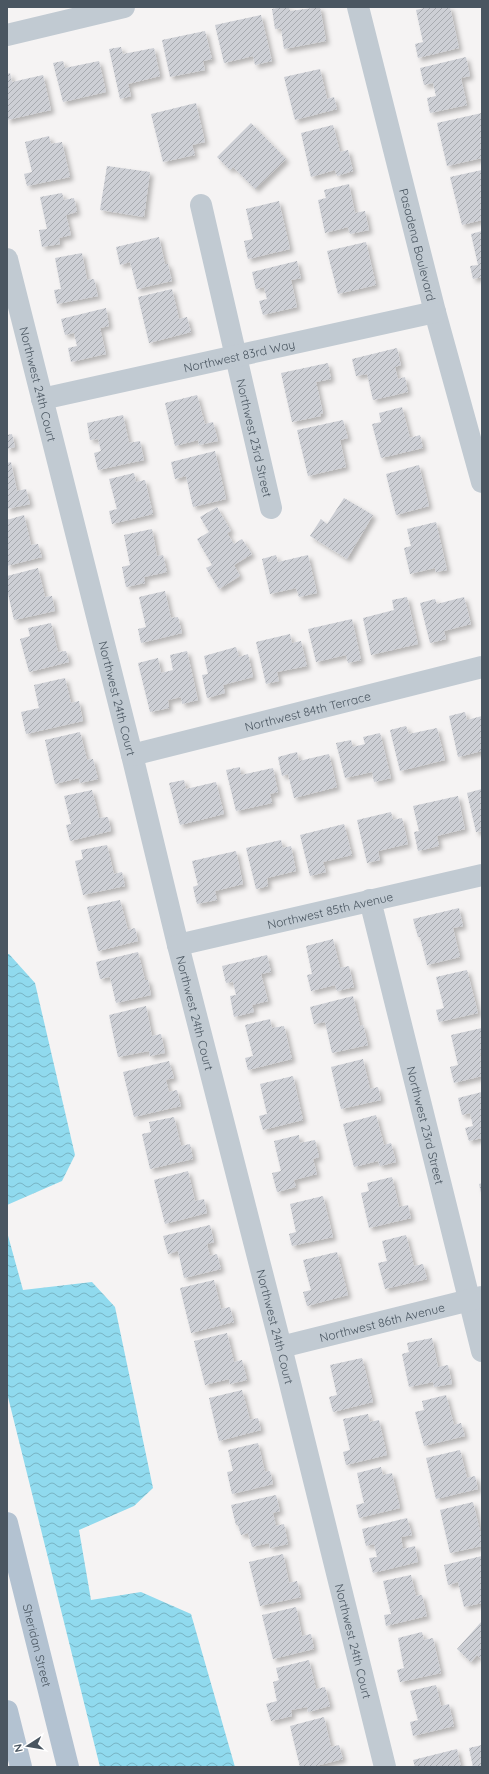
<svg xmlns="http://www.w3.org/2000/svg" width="489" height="1774" viewBox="0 0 489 1774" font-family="Quicksand,sans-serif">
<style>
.water{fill:url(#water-waves)}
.building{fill:url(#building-hatch);filter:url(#shadow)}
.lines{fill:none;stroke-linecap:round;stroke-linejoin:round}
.minor{stroke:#c1cad2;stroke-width:22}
.major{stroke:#b3c2d1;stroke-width:22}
.labels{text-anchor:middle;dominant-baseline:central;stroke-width:3.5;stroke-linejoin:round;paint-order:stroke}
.street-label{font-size:12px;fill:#4a5661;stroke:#fff}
</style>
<defs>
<pattern id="water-waves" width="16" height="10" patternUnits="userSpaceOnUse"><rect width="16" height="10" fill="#90daee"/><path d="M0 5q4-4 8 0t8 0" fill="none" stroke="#78b4c4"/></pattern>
<pattern id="building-hatch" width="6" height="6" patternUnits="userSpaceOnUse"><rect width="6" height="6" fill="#cdcfd5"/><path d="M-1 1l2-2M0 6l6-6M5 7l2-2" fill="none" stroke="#a8abb0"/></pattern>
<filter id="shadow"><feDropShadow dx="3.5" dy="3.5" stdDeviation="2" flood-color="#0004"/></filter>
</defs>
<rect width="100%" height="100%" fill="#f5f3f3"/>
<g class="water">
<polygon points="7,954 9,954 35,983 75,1155 62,1181 7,1205"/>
<polygon points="7,1232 23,1290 92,1282 115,1307 153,1488 134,1506 79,1530 91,1600 141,1592 191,1614 235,1767 100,1767 7,1393"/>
</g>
<g class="building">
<polygon points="282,7 289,7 290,11 320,7 326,41 284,49 281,28 275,29 272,9"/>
<polygon points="428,7 450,7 459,48 418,58 415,44 423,42 416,10"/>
<polygon points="261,15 272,61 255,65 253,56 224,63 215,25"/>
<polygon points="205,31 212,59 203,61 205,70 170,77 162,40"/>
<polygon points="121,47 123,54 154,48 160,76 128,84 131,96 120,99 109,49"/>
<polygon points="466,57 470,76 461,78 467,105 430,113 427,98 436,96 433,83 424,85 420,68"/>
<polygon points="63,61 65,68 99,61 106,92 63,102 53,63"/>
<polygon points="320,69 327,99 334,97 337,109 295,120 284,77"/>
<polygon points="10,73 12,82 43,75 51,110 7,120 7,74"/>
<polygon points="196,103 205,142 192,145 195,155 163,162 151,114"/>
<polygon points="482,113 482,158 447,166 437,123"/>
<polygon points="251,123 286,159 255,189 233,167 230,170 217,157"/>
<polygon points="333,125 340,152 348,150 353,171 337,176 335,170 311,177 301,133"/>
<polygon points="49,136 51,144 62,142 70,177 27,186 24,174 32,172 25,142"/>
<polygon points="107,166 150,172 144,217 100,210"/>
<polygon points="482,170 482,220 462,225 450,177"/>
<polygon points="349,184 355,213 365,211 369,230 350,234 348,227 325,233 318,200 326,198 324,190"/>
<polygon points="62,193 64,200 74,198 77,212 66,215 71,235 59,238 60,244 42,247 39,230 47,229 40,197"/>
<polygon points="279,201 290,249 248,259 244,241 253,239 246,209"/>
<polygon points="482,231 482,277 473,279 470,266 478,265 471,234"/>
<polygon points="159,237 165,264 168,264 172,281 137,289 130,262 120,265 116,247"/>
<polygon points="366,242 376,285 338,294 327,251"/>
<polygon points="82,253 87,280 94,279 98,296 57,304 54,290 61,289 55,258"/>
<polygon points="297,261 301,278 291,280 297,307 263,315 259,301 267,299 264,287 256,289 252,272"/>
<polygon points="172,289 179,319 187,317 191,332 149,343 138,297"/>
<polygon points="106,308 109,326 100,328 106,354 71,362 68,348 77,346 74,333 65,335 61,319"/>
<polygon points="397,348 401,365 395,367 398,379 405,377 408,392 373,400 367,374 356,376 352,359"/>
<polygon points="328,363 331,379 316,382 323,413 320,414 321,416 292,422 281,373"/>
<polygon points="197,395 205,424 213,422 218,441 199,445 198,440 175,446 165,403"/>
<polygon points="402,407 410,438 420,435 423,448 381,458 372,424 381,422 379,413"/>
<polygon points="123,415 129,443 140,441 144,460 98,470 94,453 101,451 98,439 90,440 87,423"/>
<polygon points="343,420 348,438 340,440 346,467 308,476 297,430"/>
<polygon points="12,434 15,447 7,449 7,435"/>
<polygon points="215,451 226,499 193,507 186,476 175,479 171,462"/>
<polygon points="11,462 17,491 26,489 30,504 7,509 7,463"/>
<polygon points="419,465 429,506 396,515 386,474"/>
<polygon points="134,473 136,482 145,480 153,514 112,524 109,511 117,509 109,479"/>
<polygon points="344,498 373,515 347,559 310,536 321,519 327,524"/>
<polygon points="217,507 231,531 227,533 234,544 242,539 252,554 234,565 240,576 219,589 206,568 212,565 197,539 209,532 200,517"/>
<polygon points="24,515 31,545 38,544 42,557 7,566 7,520"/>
<polygon points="436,522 447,570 436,572 435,568 410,574 404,548 411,546 407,529"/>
<polygon points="152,529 157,556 163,555 167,572 144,577 145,583 126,587 122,567 130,565 124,535"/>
<polygon points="276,555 278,562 308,555 317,593 299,597 296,588 270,594 262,559"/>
<polygon points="38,568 45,597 52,596 55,611 14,620 7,589 7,576"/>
<polygon points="165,591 171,618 178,617 182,633 141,643 138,629 146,627 139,597"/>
<polygon points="407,597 418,644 371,655 363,618 394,610 392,600"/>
<polygon points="464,597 471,624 444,631 446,639 430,643 420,603 435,599 437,604"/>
<polygon points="352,619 361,660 348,663 346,655 316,662 308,629"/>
<polygon points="51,623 58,652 66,651 69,662 29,672 20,639 30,636 28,628"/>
<polygon points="290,634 292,643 301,641 307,666 277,672 279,681 266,684 256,642"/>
<polygon points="236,647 239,657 248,654 253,677 223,685 225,693 207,698 202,675 208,674 204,656"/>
<polygon points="187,651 198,700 182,704 181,697 168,700 169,708 150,712 138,663 158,658 161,673 173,670 170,655"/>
<polygon points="65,678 71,703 79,701 83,721 26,734 21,712 39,708 34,685"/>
<polygon points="465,712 467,720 482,716 482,751 458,757 449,716"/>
<polygon points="406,726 409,734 437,728 445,760 400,771 390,730"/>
<polygon points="80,732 87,760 93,759 98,779 80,783 79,778 55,784 45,740"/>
<polygon points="380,733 391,778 374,782 372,772 345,778 336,743 351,740 353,747 365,744 363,737"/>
<polygon points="297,752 299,761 329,754 337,787 294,798 288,774 282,776 278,757"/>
<polygon points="240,767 241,775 273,768 278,792 270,794 272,803 236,811 226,770"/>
<polygon points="184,780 186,789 216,782 224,814 180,825 169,783"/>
<polygon points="482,789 482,831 476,832 467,793"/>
<polygon points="92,790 99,818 108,817 111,831 70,841 66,825 71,824 64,796"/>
<polygon points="458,796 465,829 437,836 439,846 418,851 414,832 419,831 413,806"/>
<polygon points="391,812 393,820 402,818 408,844 378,851 380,860 367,863 357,820"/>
<polygon points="344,824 352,855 323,862 326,872 310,876 300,835"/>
<polygon points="281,840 283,848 291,846 296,871 267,878 268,886 256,889 246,848"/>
<polygon points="107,845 114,874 122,872 125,886 83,895 75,861 83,859 81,850"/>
<polygon points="236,851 243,884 215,891 217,900 197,904 193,887 198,885 192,861"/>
<polygon points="120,900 128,930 135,928 138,941 98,951 87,907"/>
<polygon points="459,908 463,926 453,928 460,957 427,965 420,937 418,937 413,919"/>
<polygon points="333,939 340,968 349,966 354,987 337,991 335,985 311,991 307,975 312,974 306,946"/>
<polygon points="138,952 145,980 148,980 151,995 116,1003 110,977 100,979 96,962"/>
<polygon points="267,955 271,972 261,974 268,1001 252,1005 254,1012 234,1017 230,996 236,995 233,982 226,983 222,966"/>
<polygon points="467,970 478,1013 439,1022 436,1010 444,1008 436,977"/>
<polygon points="353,996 360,1026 363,1025 368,1045 332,1053 325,1022 314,1024 310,1007"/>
<polygon points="146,1006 152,1036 161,1034 165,1053 150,1056 149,1051 118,1057 109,1015"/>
<polygon points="270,1019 272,1028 284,1026 292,1059 248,1070 245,1058 253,1056 245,1025"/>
<polygon points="482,1028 482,1053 480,1053 482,1076 454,1083 450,1067 458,1065 451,1035"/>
<polygon points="363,1059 370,1089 378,1087 381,1100 341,1109 331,1067"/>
<polygon points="169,1061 174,1078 166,1080 169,1092 177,1090 181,1106 134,1117 123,1072"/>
<polygon points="293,1076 303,1120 263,1130 259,1116 267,1114 260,1084"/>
<polygon points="482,1092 482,1138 469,1141 465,1128 473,1126 470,1113 462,1115 458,1098"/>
<polygon points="376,1115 384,1145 391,1143 396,1162 380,1166 378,1161 354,1167 343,1124"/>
<polygon points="174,1117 181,1146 190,1144 193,1159 150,1169 142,1134 151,1132 149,1122"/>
<polygon points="299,1135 300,1143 315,1140 319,1157 313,1159 317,1174 294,1180 296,1187 277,1192 272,1173 281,1171 274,1141"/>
<polygon points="188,1171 195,1201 204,1199 207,1213 165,1224 154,1180"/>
<polygon points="392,1177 399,1207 408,1205 411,1218 369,1228 361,1193 369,1191 367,1183"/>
<polygon points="482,1183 482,1193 481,1193 479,1184"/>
<polygon points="323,1196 333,1237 292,1246 289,1234 296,1232 290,1204"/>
<polygon points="210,1225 214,1242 207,1244 210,1256 217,1254 221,1269 184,1278 178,1251 168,1254 163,1236"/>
<polygon points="406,1235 414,1266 423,1264 427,1279 385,1289 378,1263 387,1261 382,1241"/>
<polygon points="337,1252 348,1295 307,1306 303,1292 311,1290 303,1260"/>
<polygon points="214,1280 221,1309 230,1307 234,1322 191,1333 180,1288"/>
<polygon points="227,1333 234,1362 242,1360 247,1380 230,1384 229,1379 205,1385 194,1341"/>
<polygon points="432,1338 438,1367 448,1365 452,1384 434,1387 433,1382 409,1387 402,1354 409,1352 407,1343"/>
<polygon points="362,1358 373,1402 333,1412 329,1397 337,1395 330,1365"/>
<polygon points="242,1390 250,1420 258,1418 261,1430 219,1441 209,1398"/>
<polygon points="446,1395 454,1425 461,1423 465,1436 424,1446 415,1412 424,1410 422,1401"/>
<polygon points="368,1414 370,1422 379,1420 387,1455 346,1465 343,1452 350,1450 343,1419"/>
<polygon points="258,1443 265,1472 270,1471 273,1484 232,1494 227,1472 233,1471 228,1450"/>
<polygon points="460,1450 467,1478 475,1476 478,1489 436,1499 426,1458"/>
<polygon points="381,1467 383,1475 392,1473 400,1508 359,1518 356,1505 364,1503 357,1473"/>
<polygon points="276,1495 280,1511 273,1513 276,1526 284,1524 288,1544 270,1548 269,1543 252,1547 248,1533 241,1535 238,1525 236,1525 231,1505"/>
<polygon points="473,1502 480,1531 482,1531 482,1546 450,1553 440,1510"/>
<polygon points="407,1518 412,1535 401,1537 403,1549 415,1546 418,1562 373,1573 369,1558 377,1557 374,1544 366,1546 362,1529"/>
<polygon points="283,1554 289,1583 297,1581 301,1597 260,1606 249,1562"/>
<polygon points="482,1556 482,1603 464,1607 458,1582 448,1585 444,1565"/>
<polygon points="411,1575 416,1596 422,1595 427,1616 386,1626 384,1615 391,1614 383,1581"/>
<polygon points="296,1607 302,1636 311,1634 314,1649 273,1659 262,1615"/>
<polygon points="482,1621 482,1659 477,1655 471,1662 457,1649"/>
<polygon points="422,1632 424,1640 433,1638 441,1673 400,1682 397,1670 404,1668 398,1638"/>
<polygon points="309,1660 316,1689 325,1687 330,1706 308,1712 307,1707 291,1710 292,1716 271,1721 266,1704 277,1701 273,1682 279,1680 276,1668"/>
<polygon points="436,1685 441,1706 449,1704 454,1726 413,1736 410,1722 418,1720 410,1691"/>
<polygon points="324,1717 331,1747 339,1745 343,1759 312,1767 300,1767 290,1726"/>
<polygon points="482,1745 482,1767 473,1767 469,1748"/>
<polygon points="457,1749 461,1767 415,1767 413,1760"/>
</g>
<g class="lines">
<g class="minor">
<path id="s1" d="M358 7 435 312 482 482"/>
<polyline points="7,35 124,7"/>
<path id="s2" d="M201 205 271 508"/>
<path id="s3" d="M7 259 132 755 178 945 281 1347 385 1767"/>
<path id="s4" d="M42 399 435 312"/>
<path id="s5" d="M132 755 482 667"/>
<path id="s6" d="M370 900 482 1351"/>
<path id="s7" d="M178 945 482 875"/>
<path id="s8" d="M281 1347 482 1297"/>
</g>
<g class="major">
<path id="s9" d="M7 1523 68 1767"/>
<polyline points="7,1711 21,1767"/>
</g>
</g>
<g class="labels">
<g class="street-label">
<text stroke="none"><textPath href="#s1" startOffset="245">Pasadena Boulevard</textPath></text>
<text stroke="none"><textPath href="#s4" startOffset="202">Northwest 83rd Way</textPath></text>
<text stroke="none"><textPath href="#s3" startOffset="129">Northwest 24th Court</textPath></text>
<text stroke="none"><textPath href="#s2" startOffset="239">Northwest 23rd Street</textPath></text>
<text stroke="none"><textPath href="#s3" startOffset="453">Northwest 24th Court</textPath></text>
<text stroke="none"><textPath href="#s5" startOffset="181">Northwest 84th Terrace</textPath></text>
<text stroke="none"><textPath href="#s7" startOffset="156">Northwest 85th Avenue</textPath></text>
<text stroke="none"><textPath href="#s3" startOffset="777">Northwest 24th Court</textPath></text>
<text stroke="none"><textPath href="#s6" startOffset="232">Northwest 23rd Street</textPath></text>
<text stroke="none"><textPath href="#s8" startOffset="104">Northwest 86th Avenue</textPath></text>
<text stroke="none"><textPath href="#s3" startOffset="1101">Northwest 24th Court</textPath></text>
<text stroke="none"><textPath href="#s3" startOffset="1425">Northwest 24th Court</textPath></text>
<text stroke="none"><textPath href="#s9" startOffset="126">Sheridan Street</textPath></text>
</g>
</g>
<rect width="489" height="1774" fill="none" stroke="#4a5661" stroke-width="16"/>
<g transform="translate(28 1746) rotate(258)" stroke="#ffffff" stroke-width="3" paint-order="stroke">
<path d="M0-3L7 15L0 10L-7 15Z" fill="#4a5661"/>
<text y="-6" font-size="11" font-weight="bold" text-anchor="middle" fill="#4a5661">N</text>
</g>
</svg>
